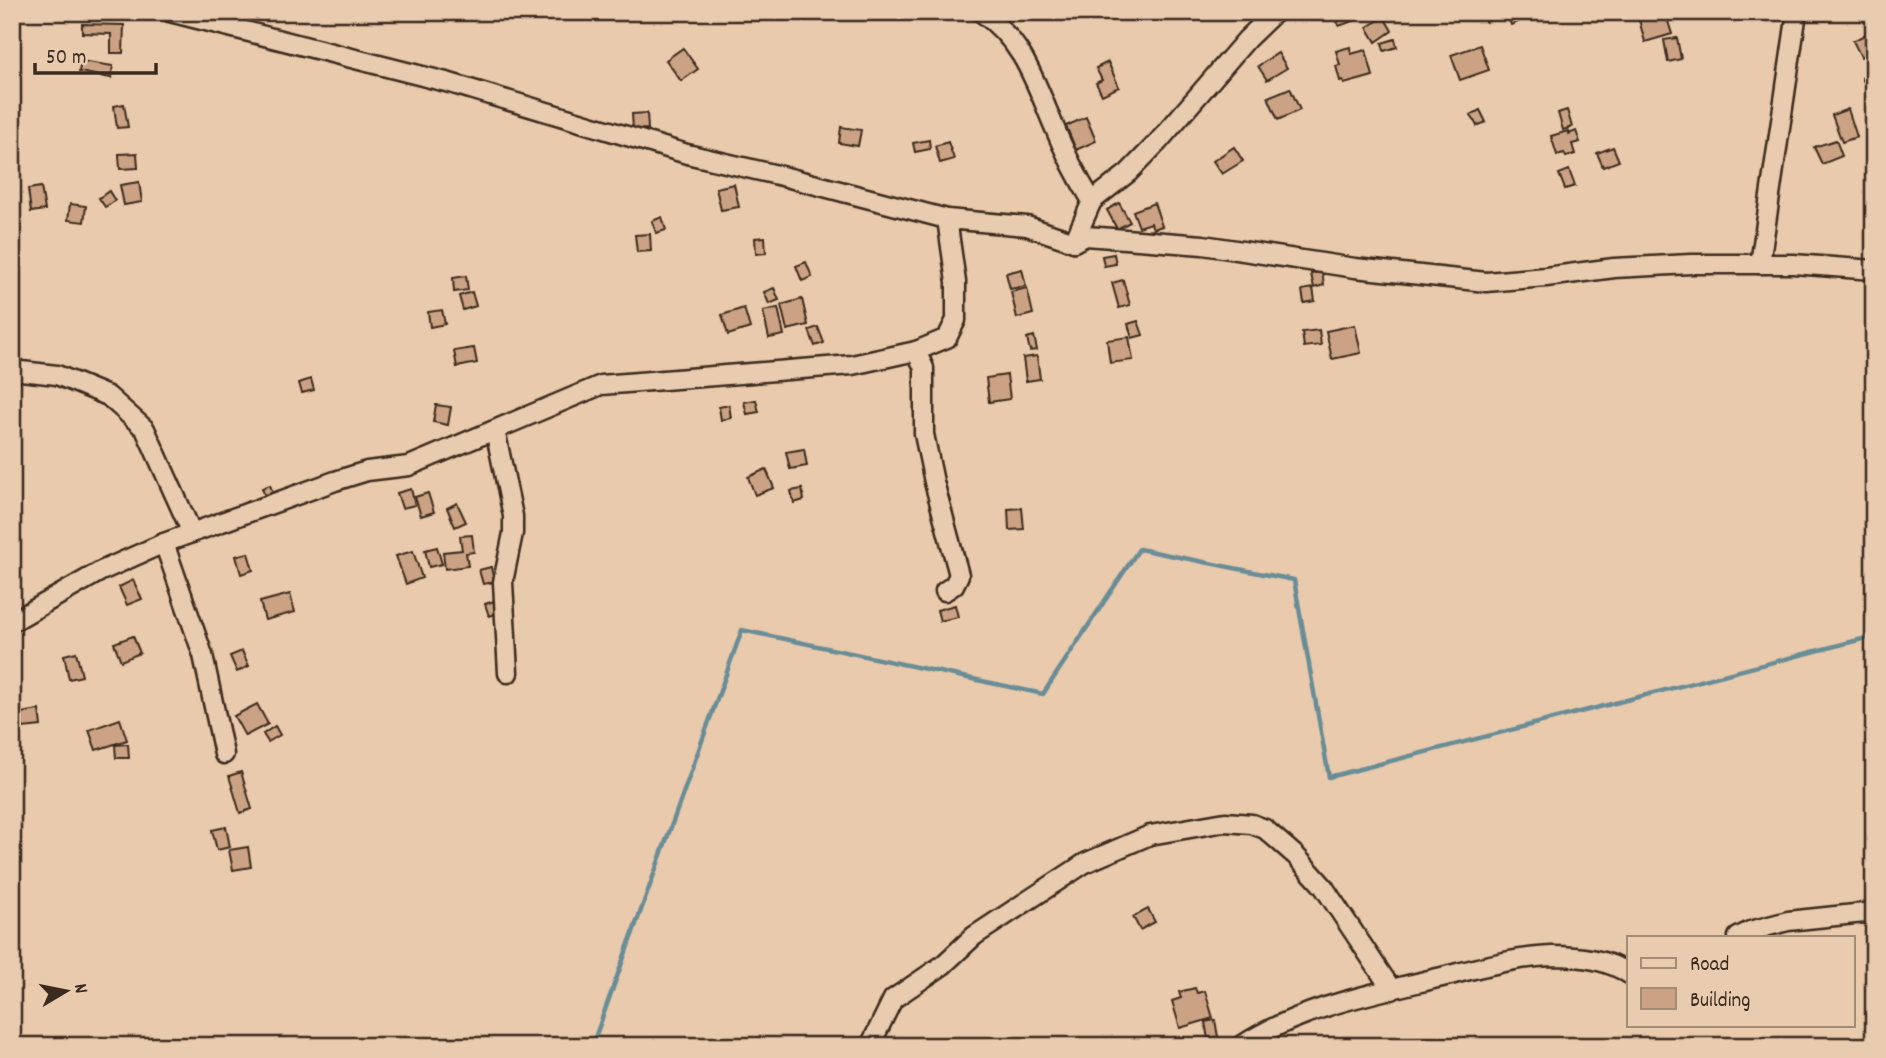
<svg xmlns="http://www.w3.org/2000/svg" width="1886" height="1058" viewBox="0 0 1886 1058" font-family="Dekko,sans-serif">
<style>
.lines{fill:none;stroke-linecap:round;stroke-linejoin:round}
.stream{stroke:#688d97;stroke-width:4.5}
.building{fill:#cba384;stroke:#3b2a1e;stroke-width:2}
.minor-casing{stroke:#3b2a1e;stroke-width:23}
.minor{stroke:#e9ccb0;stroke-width:18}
</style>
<rect width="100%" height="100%" fill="#eacaac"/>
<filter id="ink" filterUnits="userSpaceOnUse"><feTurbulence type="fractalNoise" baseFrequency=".0143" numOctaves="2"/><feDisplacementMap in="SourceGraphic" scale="14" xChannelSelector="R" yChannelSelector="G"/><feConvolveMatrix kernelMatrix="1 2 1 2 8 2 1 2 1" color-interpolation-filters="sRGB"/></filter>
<g filter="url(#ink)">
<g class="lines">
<polyline class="stream" points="592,1046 742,630 1043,694 1139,549 1294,580 1329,777 1874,636"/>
</g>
<g class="building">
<polygon points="1337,12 1353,12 1356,20 1339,26 1334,13"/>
<polygon points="1482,12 1496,12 1497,17 1486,22"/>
<polygon points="1506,12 1529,12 1530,17 1511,25"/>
<polygon points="1641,12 1665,12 1672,34 1645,42 1638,16 1642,15"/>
<polygon points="1384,17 1392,31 1376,42 1367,27"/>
<polygon points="82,24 124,25 123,53 111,53 111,34 82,33"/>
<polygon points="1866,34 1874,50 1861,57 1853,41"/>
<polygon points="1677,38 1681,59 1668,62 1664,40"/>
<polygon points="1395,39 1397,47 1384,51 1382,43"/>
<polygon points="1480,45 1489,70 1460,80 1451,55"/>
<polygon points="1350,47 1351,54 1366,50 1373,76 1344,84 1343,80 1340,81 1336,66 1340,65 1336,51"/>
<polygon points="683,48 698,69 681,81 666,60"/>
<polygon points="1278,53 1287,68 1267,80 1258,66"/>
<polygon points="81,61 113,66 111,78 79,72"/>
<polygon points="1108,62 1119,87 1102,95 1096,83 1102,80 1096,68"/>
<polygon points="1874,67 1874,90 1869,92 1862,78 1868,75 1866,71"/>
<polygon points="1290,88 1300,110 1278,120 1268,97"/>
<polygon points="124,104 128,127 117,128 114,106"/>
<polygon points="1848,109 1857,137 1842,142 1832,115"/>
<polygon points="1480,110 1486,122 1477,126 1471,115"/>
<polygon points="1567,110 1572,127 1563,130 1558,113"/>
<polygon points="647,113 648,129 633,130 632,114"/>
<polygon points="1086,117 1096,141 1076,150 1066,126"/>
<polygon points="841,127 861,130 858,146 839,143"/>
<polygon points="1568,131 1569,134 1576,131 1580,142 1572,144 1575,154 1566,157 1564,153 1557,155 1551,136"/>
<polygon points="929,140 930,149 915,152 913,143"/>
<polygon points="1836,140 1842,156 1822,164 1814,147"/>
<polygon points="948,142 954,159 940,163 935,146"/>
<polygon points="1234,147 1243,161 1222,174 1213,161"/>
<polygon points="1613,147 1619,161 1603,167 1597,153"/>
<polygon points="137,153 138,168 120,169 119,154"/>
<polygon points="1569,170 1575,186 1565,189 1559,174"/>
<polygon points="139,182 142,202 124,205 120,185"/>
<polygon points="734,184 739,207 721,210 716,188"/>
<polygon points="41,187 45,210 31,212 28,189"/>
<polygon points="109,191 115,201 105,207 99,198"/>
<polygon points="1119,203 1130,222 1117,229 1107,210"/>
<polygon points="1154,203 1162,226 1153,229 1151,223 1139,227 1133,211"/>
<polygon points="70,204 86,206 84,222 68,220"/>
<polygon points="662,217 666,230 656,233 652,221"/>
<polygon points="650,234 651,251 637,252 635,235"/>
<polygon points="765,237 766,253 756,254 755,238"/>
<polygon points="1114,254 1116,264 1104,266 1102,256"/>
<polygon points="806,262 812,277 802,281 796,266"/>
<polygon points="1022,269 1026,286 1010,289 1006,273"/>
<polygon points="1322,271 1324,285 1314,288 1311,274"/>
<polygon points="466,276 468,290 454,292 453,278"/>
<polygon points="1123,280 1130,305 1119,308 1112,283"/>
<polygon points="774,288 779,300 769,304 764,292"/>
<polygon points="1027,288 1033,314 1017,318 1011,292"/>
<polygon points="1313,288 1315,301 1304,303 1302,290"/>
<polygon points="472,292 476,306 463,310 459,296"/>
<polygon points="802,299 808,325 787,330 781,305"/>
<polygon points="744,308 750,328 728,335 722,315"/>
<polygon points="778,308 784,335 769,338 763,311"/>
<polygon points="442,310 445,324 430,327 428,312"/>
<polygon points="1138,321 1143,335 1132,338 1128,324"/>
<polygon points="1355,325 1361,353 1332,359 1326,331"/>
<polygon points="818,327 824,343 815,346 809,330"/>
<polygon points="1319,330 1321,345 1304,347 1302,332"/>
<polygon points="1034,336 1037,350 1030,351 1027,338"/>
<polygon points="1129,337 1133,360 1110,363 1107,340"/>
<polygon points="474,348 477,363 457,367 454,351"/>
<polygon points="1037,356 1040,379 1026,381 1023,358"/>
<polygon points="1007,375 1010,399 989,402 986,378"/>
<polygon points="311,379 314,390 302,393 299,383"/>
<polygon points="756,400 759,412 747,414 744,402"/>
<polygon points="436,405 451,407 448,425 433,422"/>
<polygon points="729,405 731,418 721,420 719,407"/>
<polygon points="804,449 807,466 790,469 786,452"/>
<polygon points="766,469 774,488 755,495 748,477"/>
<polygon points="270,485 274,496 266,499 262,488"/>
<polygon points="411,489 415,505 402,508 397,493"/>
<polygon points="802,489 804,500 794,503 791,491"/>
<polygon points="428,493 434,512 421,516 415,497"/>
<polygon points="457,503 466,522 455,527 447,508"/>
<polygon points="1022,508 1024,529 1009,530 1008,509"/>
<polygon points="472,535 474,552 466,553 468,566 445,569 443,552 462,550 460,536"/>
<polygon points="437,547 442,564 429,567 425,550"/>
<polygon points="413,551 422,578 406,584 396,556"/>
<polygon points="248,553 253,570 241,574 236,556"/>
<polygon points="491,567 494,582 483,584 479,570"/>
<polygon points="133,580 142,599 127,605 119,587"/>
<polygon points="290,594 295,612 265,620 260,602"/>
<polygon points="497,600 501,612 489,616 485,604"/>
<polygon points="955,605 958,617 940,621 937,610"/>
<polygon points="133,636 140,653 121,661 114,643"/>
<polygon points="242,651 249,666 237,672 230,656"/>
<polygon points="76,652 82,676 69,679 64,655"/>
<polygon points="257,704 268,724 245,736 234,716"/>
<polygon points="39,710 41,726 23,728 21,713"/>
<polygon points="120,719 127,740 96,750 89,730"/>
<polygon points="275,726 280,735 268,742 263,734"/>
<polygon points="128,744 129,758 116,758 115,745"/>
<polygon points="241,772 252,809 240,813 229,776"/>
<polygon points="226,827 230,847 217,850 212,830"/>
<polygon points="248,847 251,867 233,870 229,850"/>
<polygon points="1148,909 1155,922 1140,930 1133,917"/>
<polygon points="1195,988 1197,993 1205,991 1213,1018 1180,1028 1172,1001 1181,998 1179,992"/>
<polygon points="1215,1020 1218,1037 1208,1039 1205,1022"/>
</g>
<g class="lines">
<g class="minor-casing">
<g id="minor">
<polyline points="170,12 450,83 687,154 786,177 947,219 1027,226 1074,242 1086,236 1203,245 1355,268 1486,282 1546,277 1614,268 1691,264 1793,264 1874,270"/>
<path d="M981 12C1023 42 1034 79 1053 124 1064 151 1077 177 1092 201"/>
<polyline points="1074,242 1092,201 1128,173 1158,142 1247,39 1275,12"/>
<polyline points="1760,264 1797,12"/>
<polyline points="916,351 924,368 924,434 934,482 959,575 954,585 945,591"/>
<polyline points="12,370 57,375 108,396 145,429 192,533"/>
<polyline points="495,430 513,516 513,533 503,582 508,673"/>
<polyline points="164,543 203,655 224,754"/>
<polyline points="12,622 101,571 164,543 335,481 367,471 409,466 601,385 852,365 916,351 947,338 956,320 956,282 947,219"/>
<polyline points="1738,937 1750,931 1788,921 1874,912"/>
<polyline points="870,1046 893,999 943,965 974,936 1085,863 1150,835 1225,822 1252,824 1265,829 1296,856 1323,886 1392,990"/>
<path d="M1241 1046C1300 1007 1375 993 1442 977 1478 968 1516 957 1552 956 1579 956 1607 959 1629 974"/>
</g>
</g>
<use href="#minor" class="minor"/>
</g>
</g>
<rect width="1886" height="1058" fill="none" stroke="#e9ccb0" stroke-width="42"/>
<rect x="21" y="21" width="1844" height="1016" fill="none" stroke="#3b2a1e" stroke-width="2.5" filter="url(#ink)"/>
<rect x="1627" y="936" width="228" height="91" fill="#e9ccb0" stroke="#a38b76" stroke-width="2"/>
<rect x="1641" y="958" width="35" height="10" fill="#e9ccb0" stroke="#a38b76" stroke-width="2"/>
<text x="1690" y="970" font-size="21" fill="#3b2a1e">Road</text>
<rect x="1641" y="988" width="35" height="21" fill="#cba384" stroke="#a38b76" stroke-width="2"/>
<text x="1690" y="1006" font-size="21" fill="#3b2a1e">Building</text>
<g transform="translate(66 991) rotate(80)" stroke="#e9ccb0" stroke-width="5" paint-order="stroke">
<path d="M0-5L12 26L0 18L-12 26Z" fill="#3b2a1e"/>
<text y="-10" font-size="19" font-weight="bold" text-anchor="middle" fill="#3b2a1e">N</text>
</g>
<path d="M35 63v10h121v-10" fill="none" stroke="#3b2a1e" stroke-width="3.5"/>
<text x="46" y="63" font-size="21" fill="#3b2a1e" stroke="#e9ccb0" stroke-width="5" paint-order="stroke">50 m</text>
</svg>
